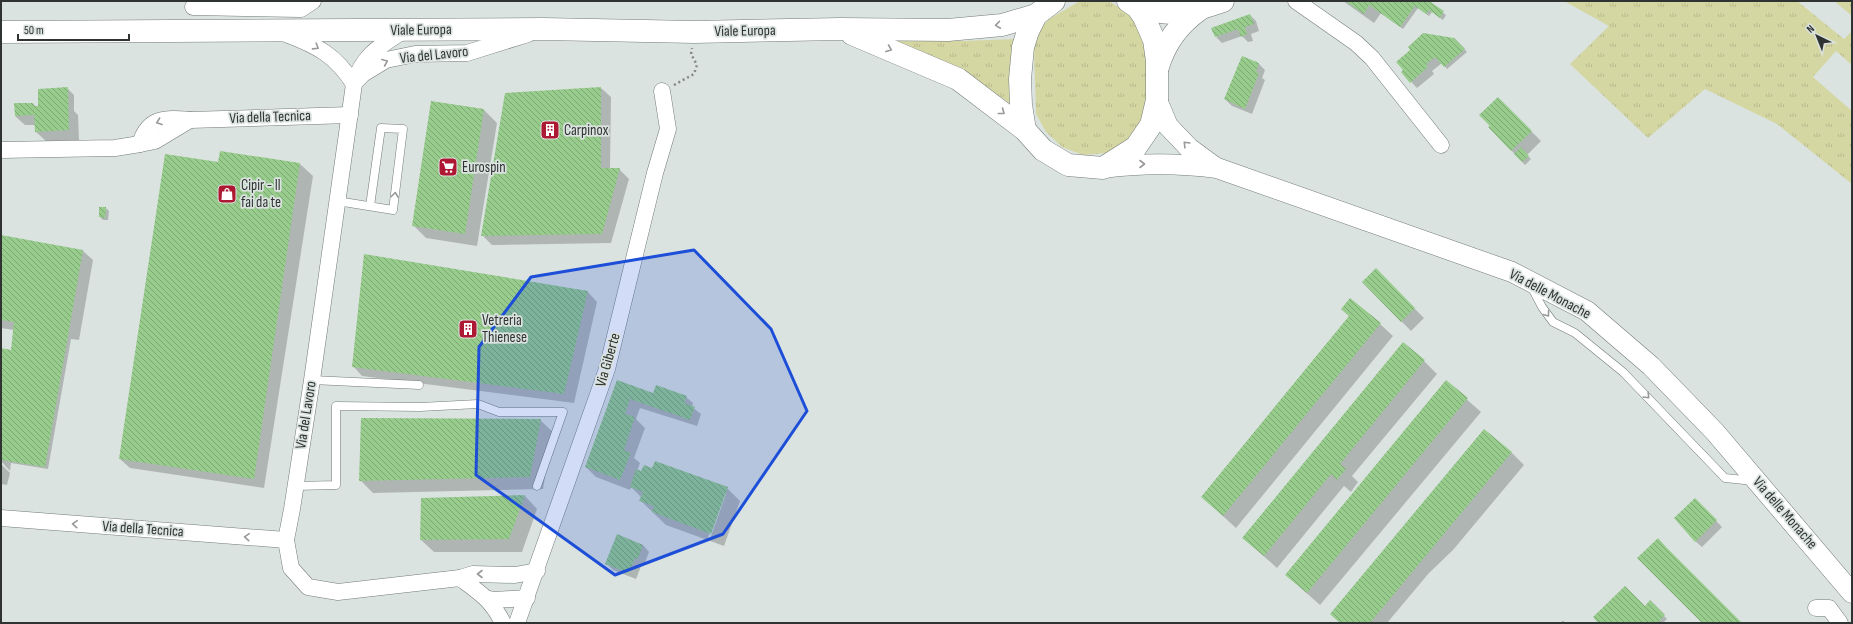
<svg xmlns="http://www.w3.org/2000/svg" width="1853" height="624" viewBox="0 0 1853 624" font-family="'Sofia Sans Condensed',sans-serif">
<style>
.grass{fill:url(#grass-tufts)}
.shadow{fill:#0003;fill-rule:evenodd}
.building{fill:url(#building-back-hatch)}
.lines{fill:none;stroke-linecap:round;stroke-linejoin:round}
.service-casing{stroke:#737b78;stroke-width:9}
.minor-casing{stroke:#737b78;stroke-width:17}
.tertiary-casing{stroke:#737b78;stroke-width:21}
.secondary-casing{stroke:#737b78;stroke-width:23}
.path{stroke:#818684;stroke-width:2.5;stroke-dasharray:2 3;stroke-linecap:butt}
.service{stroke:#fff;stroke-width:8}
.minor{stroke:#fff;stroke-width:16}
.tertiary{stroke:#fff;stroke-width:20}
.secondary{stroke:#fff;stroke-width:22}
.oneway{stroke:#979998}
.marked{fill:#1d4ed8;fill-opacity:0.2;stroke:#1d4ed8;stroke-width:3;stroke-linejoin:round}
.labels{text-anchor:middle;dominant-baseline:central;stroke-width:3.5;stroke-linejoin:round;paint-order:stroke}
.street-label{font-size:15px;fill:#2f3331;stroke:#dbe3e0}
.poi-label{font-size:15px;fill:#2f3331;stroke:#dbe3e0;text-anchor:start}
</style>
<defs>
<pattern id="grass-tufts" width="24" height="20" patternUnits="userSpaceOnUse"><rect width="24" height="20" fill="#d5d7a3"/><path d="M3 7l-1-3M5 7V3M7 7l1-3M15 17l-1-3M17 17v-4M19 17l1-3" fill="none" stroke="#b7b98d"/></pattern>
<pattern id="building-back-hatch" width="6" height="6" patternUnits="userSpaceOnUse"><rect width="6" height="6" fill="#97cc8c"/><path d="M-1 5l2 2M0 0l6 6M5-1l2 2" fill="none" stroke="#7ca673"/></pattern>
</defs>
<rect width="100%" height="100%" fill="#dbe3e0"/>
<g class="grass">
<polygon points="1080,1 1109,1 1131,15 1150,51 1145,121 1131,139 1108,153 1083,155 1062,147 1046,132 1036,114 1034,49 1040,29 1049,19"/>
<polygon points="1564,1 1797,1 1844,39 1852,31 1852,65 1836,51 1813,77 1852,111 1852,184 1777,124 1705,89 1648,138 1570,64 1609,26"/>
<polygon points="1834,1 1852,1 1852,16"/>
<polygon points="862,37 962,41 1014,39 1014,106 960,71"/>
</g>
<g class="shadow">
<polygon points="1343,1 1427,1 1446,15 1443,20 1432,12 1429,16 1418,8 1403,29 1381,13 1374,23"/>
<polygon points="1250,15 1256,21 1259,31 1251,34 1253,41 1248,42 1242,36 1222,43 1216,37"/>
<polygon points="1454,38 1467,52 1447,69 1442,63 1432,71 1434,74 1417,88 1402,72"/>
<polygon points="1242,57 1259,64 1265,70 1262,78 1265,80 1252,114 1232,106 1225,99"/>
<polygon points="67,88 74,95 74,111 78,115 79,140 46,141 36,132 36,125 25,125 15,116 33,104 37,107 39,107"/>
<polygon points="601,88 611,97 610,169 619,169 629,179 611,243 492,245 482,235"/>
<polygon points="1498,98 1541,141 1527,155 1531,159 1525,165 1489,127 1491,126"/>
<polygon points="432,102 484,110 497,123 477,246 426,238 413,225"/>
<polygon points="219,163 300,164 313,176 264,488 130,468 120,459"/>
<polygon points="106,208 109,211 108,220 103,220 100,217"/>
<polygon points="1,236 83,251 93,260 79,340 71,339 48,469 11,463 10,471 1,461 1,349 12,352 14,330 1,328"/>
<polygon points="1376,270 1424,318 1411,331 1363,282"/>
<polygon points="588,292 597,302 574,403 362,376 353,366"/>
<polygon points="1342,309 1380,324 1393,336 1236,528 1202,497 1350,317"/>
<polygon points="1424,361 1437,374 1352,476 1358,482 1351,492 1344,486 1277,568 1243,538"/>
<path d="M617 381 654 394 686 397 693 403 692 407 701 414 697 426 640 408 636 419 645 428 634 458 640 463 637 471 727 488 740 501 724 546 666 525 641 501 642 498 631 487 630 490 596 477 586 467ZM724 494H726L710 539 708 538Z"/>
<polygon points="1446,381 1481,412 1320,605 1286,575"/>
<polygon points="540,420 553,432 543,489 373,493 360,480"/>
<polygon points="1511,452 1524,465 1453,550 1429,573 1387,623 1340,623 1331,614"/>
<polygon points="1,464 10,473 7,485 1,484"/>
<polygon points="525,496 537,509 522,552 434,552 421,540 422,499"/>
<polygon points="1695,499 1722,527 1702,547 1695,541"/>
<polygon points="617,535 643,545 649,552 644,565 642,564 636,579 613,570 606,563"/>
<polygon points="1650,602 1667,619 1663,623 1600,623 1645,607"/>
</g>
<g class="building">
<polygon points="1345,1 1429,1 1444,11 1440,18 1429,10 1426,14 1415,6 1400,27 1369,5 1364,14"/>
<polygon points="1250,14 1254,24 1245,27 1247,34 1241,37 1238,29 1215,37 1211,28"/>
<polygon points="1423,33 1454,38 1465,49 1444,67 1435,57 1426,64 1428,67 1410,83 1401,72 1403,70 1396,62 1410,50 1408,47"/>
<polygon points="1242,56 1259,63 1256,72 1259,73 1245,109 1224,99"/>
<polygon points="68,87 69,130 35,132 34,115 15,116 14,103 33,103 34,106 38,106 38,89"/>
<polygon points="601,87 601,168 620,168 602,234 481,236 505,93"/>
<polygon points="1498,97 1532,131 1511,151 1488,127 1490,126 1479,115"/>
<polygon points="431,101 484,109 465,234 412,226"/>
<polygon points="1521,147 1529,156 1522,162 1514,154"/>
<polygon points="220,151 300,163 254,479 119,459 165,154 218,162"/>
<polygon points="99,207 106,207 105,218 99,217"/>
<polygon points="1,235 83,250 45,467 1,460 1,348 11,350 14,322 1,320"/>
<polygon points="364,254 588,291 564,394 352,367"/>
<polygon points="1376,268 1415,308 1401,322 1362,282"/>
<polygon points="1350,298 1381,323 1223,516 1201,497 1349,316 1341,309"/>
<polygon points="1403,342 1425,360 1340,464 1346,469 1337,480 1331,474 1264,556 1242,538"/>
<polygon points="617,380 653,393 656,385 687,396 684,403 695,407 690,420 630,399 625,414 635,417 624,450 631,453 620,480 585,467"/>
<polygon points="1446,380 1468,398 1307,593 1285,575"/>
<polygon points="361,418 541,419 530,477 359,481"/>
<polygon points="1484,429 1512,452 1370,623 1340,623 1330,614"/>
<polygon points="655,461 728,487 711,534 652,512 654,506 639,501 643,492 630,487 636,469 641,471 644,465 652,468"/>
<polygon points="525,495 509,539 420,540 421,498"/>
<polygon points="1695,498 1717,520 1695,542 1674,518"/>
<polygon points="617,534 643,545 638,559 635,558 629,573 605,564"/>
<polygon points="1658,538 1667,548 1742,623 1702,623 1637,558"/>
<polygon points="1625,586 1645,606 1650,600 1665,615 1659,621 1661,623 1598,623 1593,617"/>
</g>
<g class="lines">
<g class="service-casing">
<g id="service">
<polyline points="337,201 393,210 403,129 381,128 370,206"/>
<polyline points="1531,286 1542,307 1553,322 1575,333 1623,372 1725,478 1754,481"/>
<polyline points="312,380 419,385"/>
<polyline points="295,486 336,485 336,406 420,407 478,404 499,412 563,412 537,486"/>
</g>
</g>
<g class="minor-casing">
<g id="minor">
<polyline points="1296,1 1356,43 1372,58 1441,145"/>
<polyline points="193,7 301,9 313,1"/>
<path d="M403 31C380 46 362 56 354 84L312 380 292 509 286 540 291 568 308 587 338 592 460 578 473 574 515 575 537 571"/>
<path d="M286 34C318 46 335 55 354 84"/>
<polyline points="357,80 363,74 386,60 415,54 467,53 528,34"/>
<path d="M140 144C148 117 165 118 190 120L350 115"/>
<polyline points="1,150 115,148 140,144 155,141 190,120"/>
<polyline points="1,518 286,540"/>
<path d="M460 578C480 593 491 599 503 623"/>
<polyline points="488,599 494,600 527,598"/>
<polyline points="1816,608 1829,608 1840,623"/>
<polyline points="517,623 607,369 655,173 668,129 662,91"/>
</g>
</g>
<g class="tertiary-casing">
<g id="tertiary">
<polyline points="1157,100 1168,126 1189,148 1215,167"/>
<path d="M1103 168C1141 163 1178 163 1217 168L1512 272 1587 311 1651 366 1715 432 1852 593"/>
</g>
</g>
<g class="secondary-casing">
<g id="secondary">
<polyline points="1054,1 1036,15 1028,31 1023,47 1020,79 1021,105 1025,130 1043,150 1068,165 1103,168 1136,147 1151,125 1157,100 1157,61 1154,40 1144,17 1137,7 1128,1"/>
<path d="M1137 7C1174 18 1188 13 1223 1"/>
<polyline points="1,32 543,29 695,32 840,29 948,30 1002,25 1036,15"/>
<polyline points="852,34 958,79 1025,130"/>
<path d="M1158 67C1165 43 1179 24 1199 10"/>
</g>
</g>
<g class="path">
<polyline points="674,85 694,74 697,65 691,54 692,48"/>
<polyline points="1562,623 1564,622 1565,623"/>
</g>
<use href="#service" class="service"/>
<use href="#minor" class="minor"/>
<use href="#tertiary" class="tertiary"/>
<use href="#secondary" class="secondary"/>
</g>
<defs><path id="oneway-chevron" d="M-2-3.5L2.5 0L-2 3.5" fill="none" stroke-width="1.6" stroke-linecap="round" stroke-linejoin="round"/></defs>
<g class="oneway">
<use href="#oneway-chevron" transform="translate(998 25) rotate(172)"/>
<use href="#oneway-chevron" transform="translate(316 47) rotate(32)"/>
<use href="#oneway-chevron" transform="translate(889 49) rotate(22)"/>
<use href="#oneway-chevron" transform="translate(385 62) rotate(-23)"/>
<use href="#oneway-chevron" transform="translate(1002 112) rotate(38)"/>
<use href="#oneway-chevron" transform="translate(159 122) rotate(160)"/>
<use href="#oneway-chevron" transform="translate(1186 144) rotate(-135)"/>
<use href="#oneway-chevron" transform="translate(1142 164)"/>
<use href="#oneway-chevron" transform="translate(395 195) rotate(-83)"/>
<use href="#oneway-chevron" transform="translate(1547 314) rotate(53)"/>
<use href="#oneway-chevron" transform="translate(1647 396) rotate(46)"/>
<use href="#oneway-chevron" transform="translate(75 524) rotate(-176)"/>
<use href="#oneway-chevron" transform="translate(247 537) rotate(-176)"/>
<use href="#oneway-chevron" transform="translate(480 574) rotate(180)"/>
</g>
<path class="marked" d="M694 250 771 329 807 411 723 534 615 575 476 475 479 347 531 277Z"/>
<defs>
<g id="building-square" transform="scale(1)"><rect x="-9" y="-9" width="18" height="18" rx="4" fill="#ad1832" stroke="#dbe3e0"/><path d="M-4-6H4V6H1V3H-1V6H-4ZM-2.5-4.3h1.7v1.8h-1.7ZM.8-4.3h1.7v1.8H.8ZM-2.5-1h1.7V.8h-1.7ZM.8-1h1.7V.8H.8Z" fill="#fff"/></g>
<g id="supermarket-square" transform="scale(1)"><rect x="-9" y="-9" width="18" height="18" rx="4" fill="#ad1832" stroke="#dbe3e0"/><path d="M-6-5.5h2.5l.6 2H6L4.5 2H-2.5L-4.4-4H-6ZM-1.5 3.2a1.3 1.3 0 1 0 .1 0ZM3 3.2a1.3 1.3 0 1 0 .1 0Z" fill="#fff"/></g>
<g id="shop-square" transform="scale(1)"><rect x="-9" y="-9" width="18" height="18" rx="4" fill="#ad1832" stroke="#dbe3e0"/><path d="M-5-2.5h2.3a2.7 3.5 0 0 1 5.4 0H5L5.5 6h-11ZM-1.5-2.5h3a1.5 2.3 0 0 0-3 0Z" fill="#fff"/></g>
</defs>
<g fill-rule="evenodd">
<use href="#building-square" x="550" y="130"/>
<use href="#supermarket-square" x="448" y="167"/>
<use href="#shop-square" x="227" y="194"/>
<use href="#building-square" x="468" y="329"/>
</g>
<g class="labels">
<g class="street-label">
<text transform="translate(421 30) rotate(-1)">Viale Europa</text>
<text transform="translate(745 31) rotate(-1)">Viale Europa</text>
<text transform="translate(434 55) rotate(-6)">Via del Lavoro</text>
<text transform="translate(270 117) rotate(-2)">Via della Tecnica</text>
<text transform="translate(1550 294) rotate(28)">Via delle Monache</text>
<text transform="translate(608 360) rotate(-74)">Via Giberte</text>
<text transform="translate(306 415) rotate(-81)">Via del Lavoro</text>
<text transform="translate(1785 513) rotate(49)">Via delle Monache</text>
<text transform="translate(143 529) rotate(4)">Via della Tecnica</text>
</g>
<g class="poi-label">
<text x="564" y="130">Carpinox</text>
<text x="462" y="167">Eurospin</text>
<text x="241" y="185">Cipir - Il<tspan x="241" dy="17">fai da te</tspan></text>
<text x="482" y="320">Vetreria<tspan x="482" dy="17">Thienese</tspan></text>
</g>
</g>
<rect width="1853" height="624" fill="none" stroke="#2f3331" stroke-width="4"/>
<g transform="translate(1817 36) rotate(317)" stroke="#dbe3e0" stroke-width="3" paint-order="stroke">
<path d="M0-3L7 15L0 10L-7 15Z" fill="#2f3331"/>
<text y="-6" font-size="11" font-weight="bold" text-anchor="middle" fill="#2f3331">N</text>
</g>
<path d="M18 34v6h111v-6" fill="none" stroke="#2f3331" stroke-width="2"/>
<text x="24" y="34" font-size="12" fill="#2f3331" stroke="#dbe3e0" stroke-width="3" paint-order="stroke">50 m</text>
</svg>
